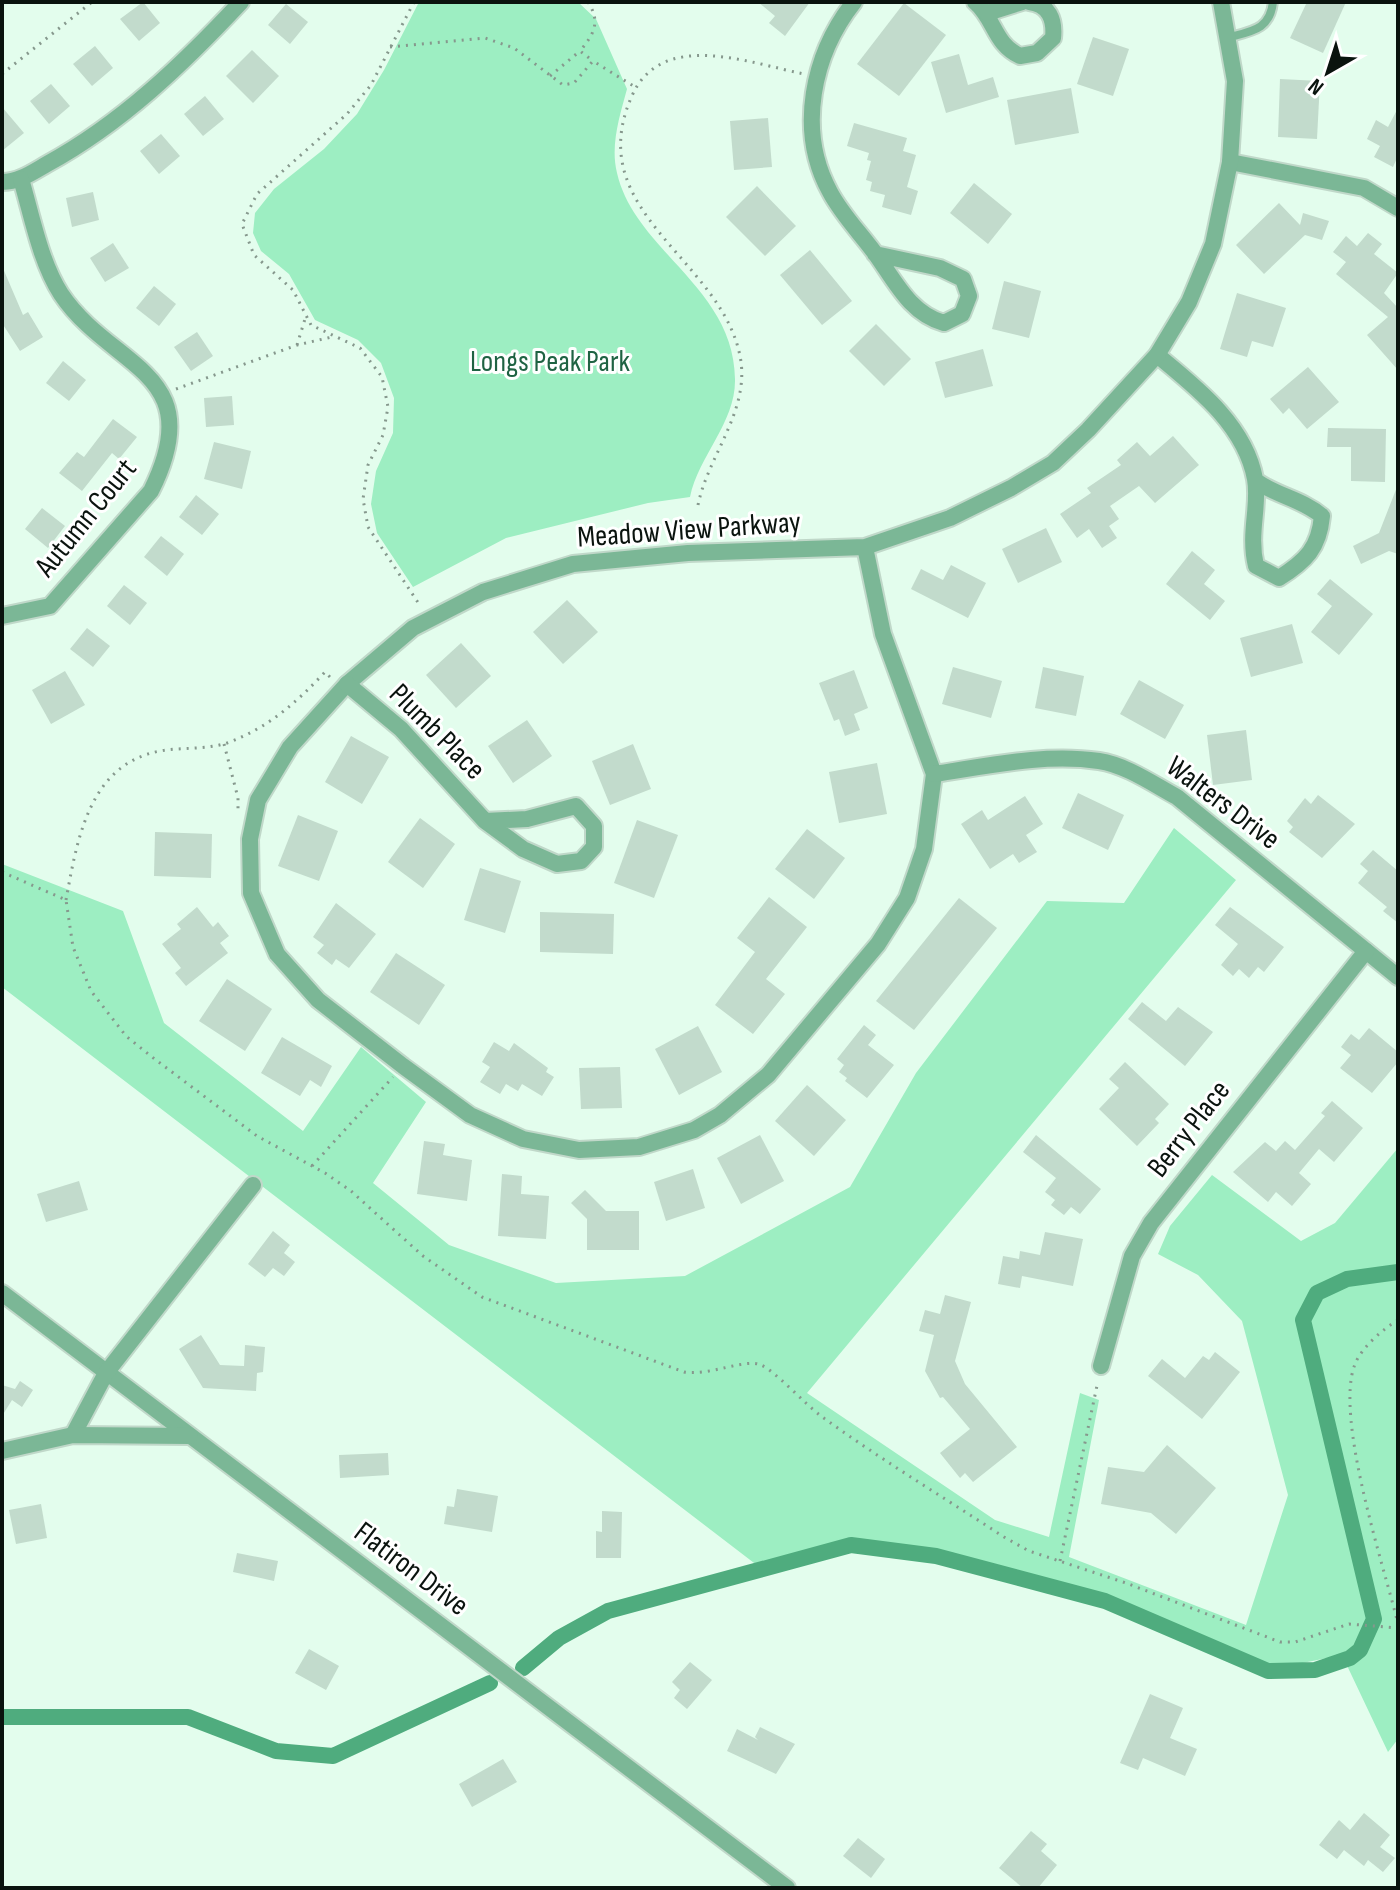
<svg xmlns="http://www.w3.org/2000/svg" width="1400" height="1890" viewBox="0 0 1400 1890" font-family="'Sofia Sans Condensed',sans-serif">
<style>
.green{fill:#9deec2}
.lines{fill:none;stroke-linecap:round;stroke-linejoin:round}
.canal{stroke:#4fac7e;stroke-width:16}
.building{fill:#c2dbcc}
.service-casing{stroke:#c0d8c9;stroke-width:12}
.minor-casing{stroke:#c0d8c9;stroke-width:20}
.path{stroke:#86988d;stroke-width:3;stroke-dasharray:2 6;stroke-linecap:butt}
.service{stroke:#7bb796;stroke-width:8}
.minor{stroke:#7bb796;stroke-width:16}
.labels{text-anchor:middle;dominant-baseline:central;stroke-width:6;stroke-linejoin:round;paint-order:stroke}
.park-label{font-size:30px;fill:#1f6343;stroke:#fff}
.street-label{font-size:30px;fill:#0a130e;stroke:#fff}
</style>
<rect width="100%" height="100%" fill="#e3fded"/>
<g class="green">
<path d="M419 2H578L596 19 627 89C620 115 610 145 617 173 635 251 734 287 735 379 736 422 699 455 690 497L648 503 506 538 413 587 377 533 371 504 376 471 393 433 394 398 381 363 358 340 315 320 289 274 261 251 253 233 255 213 274 189 324 149 357 114 384 70Z"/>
<polygon points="1174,828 1236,880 807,1393 995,1520 1049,1537 1080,1393 1099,1400 1069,1557 1246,1625 1288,1495 1242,1321 1198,1275 1158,1254 1170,1226 1212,1175 1301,1241 1335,1223 1398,1148 1398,1739 1388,1752 1342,1655 1273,1669 1050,1584 978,1563 863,1544 835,1545 758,1566 2,987 2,864 123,911 164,1023 303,1131 361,1047 426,1102 373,1183 449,1245 556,1283 685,1276 850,1187 916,1073 1047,901 1124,903"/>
</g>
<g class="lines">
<g class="canal">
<polyline points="523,1668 559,1638 608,1611 851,1545 936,1556 1105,1601 1268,1671 1315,1670 1350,1658 1360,1650 1374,1619 1303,1320 1317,1293 1347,1279 1398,1272"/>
<polyline points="2,1717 188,1717 276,1751 333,1756 490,1683"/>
</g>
</g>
<g class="building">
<polygon points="143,2 160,23 139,41 120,19"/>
<polygon points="758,2 810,2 785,36 769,23 775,16"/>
<polygon points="1307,2 1346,2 1323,53 1290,38"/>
<polygon points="904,3 946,35 899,96 857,64"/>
<polygon points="286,4 308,22 290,44 268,25"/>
<polygon points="1093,37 1129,49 1113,96 1077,84"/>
<polygon points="95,46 113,68 92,86 73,64"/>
<polygon points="252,50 279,76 253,103 226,76"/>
<polygon points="959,54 968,85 993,77 999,97 946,113 931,62"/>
<polygon points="1280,79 1320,81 1317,139 1278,137"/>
<polygon points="51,84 70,106 49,124 30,101"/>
<polygon points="1071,88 1079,133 1015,145 1007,100"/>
<polygon points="205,96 224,119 203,136 184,114"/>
<polygon points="2,107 24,133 2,151"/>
<polygon points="1398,108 1398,156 1393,167 1374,157 1380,146 1367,139 1376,120 1388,127"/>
<polygon points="768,118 772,167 734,170 730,121"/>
<polygon points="854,123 907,138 903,151 916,155 907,187 918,191 911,215 882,207 885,195 870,191 872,182 866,180 871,161 867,160 869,153 847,146"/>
<polygon points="161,134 180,156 159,174 140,151"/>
<polygon points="974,183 1012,214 988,244 950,213"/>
<polygon points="757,186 796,226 765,256 726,217"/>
<polygon points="93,192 99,220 72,227 66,198"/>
<polygon points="1279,203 1300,225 1303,213 1329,221 1322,240 1305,235 1264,274 1236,245"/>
<polygon points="1368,233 1382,244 1374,254 1398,273 1384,293 1398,308 1398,370 1367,335 1388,317 1336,274 1346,262 1333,252 1346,236 1357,246"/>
<polygon points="113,243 129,268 105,282 90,258"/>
<polygon points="810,250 852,301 822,325 780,275"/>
<polygon points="2,266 23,315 28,312 43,337 20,351 2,323"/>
<polygon points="1004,281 1041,291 1029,338 992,329"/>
<polygon points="154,286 176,304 159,326 136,308"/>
<polygon points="1237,293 1286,308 1273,347 1252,341 1247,357 1220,349"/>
<polygon points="876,324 911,359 884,386 849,351"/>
<polygon points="197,332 213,356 191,371 174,347"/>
<polygon points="983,349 993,386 945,398 935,362"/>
<polygon points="63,361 86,380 69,401 46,383"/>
<polygon points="1308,367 1339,402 1307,429 1289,408 1283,414 1270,399"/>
<polygon points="232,396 234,425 206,427 204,398"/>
<polygon points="113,419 137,437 119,459 112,453 82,491 59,473 77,452 84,457"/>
<polygon points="1328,428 1386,429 1385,482 1351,481 1351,447 1327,447"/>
<polygon points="1173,436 1199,465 1155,503 1139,486 1110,506 1119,519 1109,526 1117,538 1102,548 1089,529 1077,538 1060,514 1091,493 1087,488 1121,465 1117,460 1137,442 1150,456"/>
<polygon points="214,442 251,451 242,489 204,479"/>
<polygon points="1397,487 1398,554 1389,551 1361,564 1353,546 1379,533"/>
<polygon points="196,495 219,514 202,535 179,517"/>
<polygon points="42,508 65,526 48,548 25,529"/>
<polygon points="1046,528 1062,562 1018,583 1002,549"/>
<polygon points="161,536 184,554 167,576 144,557"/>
<polygon points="1192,551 1215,570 1204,584 1225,601 1210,620 1166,584"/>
<polygon points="951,565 986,583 968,618 911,589 921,569 943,580"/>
<polygon points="1330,579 1373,614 1339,655 1311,632 1332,606 1317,594"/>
<polygon points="124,585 147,603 130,625 107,606"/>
<polygon points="567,600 598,632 563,664 533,632"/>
<polygon points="1292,624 1303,663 1251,677 1240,638"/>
<polygon points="87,628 110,646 93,667 70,649"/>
<polygon points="461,643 491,676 456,708 426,675"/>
<polygon points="953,667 1002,681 991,718 942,704"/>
<polygon points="1043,667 1084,676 1076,716 1035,708"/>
<polygon points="854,670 868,708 854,714 860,730 845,736 839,719 834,721 819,683"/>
<polygon points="65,671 85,705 51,724 32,690"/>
<polygon points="1139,680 1184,705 1165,739 1120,714"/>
<polygon points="527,720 552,756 513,783 488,746"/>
<polygon points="1246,730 1252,780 1213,785 1207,735"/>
<polygon points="351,736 389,757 362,804 325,782"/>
<polygon points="633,744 651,789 610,805 592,761"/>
<polygon points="877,763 887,814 839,823 829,772"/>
<polygon points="1078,793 1124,815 1108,850 1062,828"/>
<polygon points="1318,795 1355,824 1322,858 1289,832 1293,827 1287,821 1305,798 1311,804"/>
<polygon points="1025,796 1043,824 1026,835 1037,852 1019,863 1013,854 990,869 961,824 982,810 988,820"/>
<polygon points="298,815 338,831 319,881 278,866"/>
<polygon points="420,818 455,844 423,888 388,862"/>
<polygon points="637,820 678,835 654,898 614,883"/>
<polygon points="807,829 845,858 814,899 775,869"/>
<polygon points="155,832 212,834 211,878 154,876"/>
<polygon points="1373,850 1398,871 1398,923 1383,911 1387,907 1358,883 1368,871 1360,864"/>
<polygon points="480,868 521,881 505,933 464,920"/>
<polygon points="769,897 807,927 766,979 785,994 753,1034 715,1005 755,952 737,938"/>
<polygon points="959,898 997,928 914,1030 876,1001"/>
<polygon points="336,903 376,934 349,968 336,959 332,965 317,953 324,945 313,937"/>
<polygon points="197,907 213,927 218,922 229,936 220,943 228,953 186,986 175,973 181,968 162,944 181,929 177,924"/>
<polygon points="1230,907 1284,947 1264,972 1258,967 1249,978 1239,969 1233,976 1221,965 1238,944 1215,925"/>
<polygon points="540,912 614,914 613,954 540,952"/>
<polygon points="396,953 445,985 419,1025 370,992"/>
<polygon points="227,979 272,1009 245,1051 199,1021"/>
<polygon points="1142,1002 1166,1021 1178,1007 1213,1032 1185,1066 1128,1019"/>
<polygon points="864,1025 876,1035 868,1045 894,1065 867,1098 845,1081 847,1078 839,1072 844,1065 837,1059"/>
<polygon points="698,1026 722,1072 679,1095 655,1049"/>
<polygon points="1369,1028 1398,1052 1398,1062 1372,1093 1340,1068 1351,1055 1341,1047 1351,1034 1359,1040"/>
<polygon points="282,1037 332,1066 321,1087 310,1080 300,1096 261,1073"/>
<polygon points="494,1042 509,1051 514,1043 548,1068 546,1072 554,1077 542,1096 522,1084 518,1091 506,1084 500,1094 480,1082 490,1067 482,1062"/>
<polygon points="1125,1062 1169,1104 1155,1119 1159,1123 1137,1146 1099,1109 1119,1088 1109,1079"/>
<polygon points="620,1067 622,1108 581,1109 579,1068"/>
<polygon points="807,1085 846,1120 814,1156 775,1121"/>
<polygon points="1332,1101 1363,1128 1334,1162 1319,1149 1299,1173 1311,1184 1292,1206 1276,1192 1268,1202 1233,1172 1265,1142 1276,1151 1285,1141 1295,1150 1325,1116 1321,1113"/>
<polygon points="760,1135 784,1181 741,1204 717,1158"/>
<polygon points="1036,1135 1101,1189 1080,1214 1071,1207 1064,1215 1051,1205 1055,1200 1045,1192 1056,1178 1023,1152"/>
<polygon points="424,1141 445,1144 443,1155 472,1160 467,1201 417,1194"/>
<polygon points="693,1169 705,1208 666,1221 654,1182"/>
<polygon points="502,1174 522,1176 521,1194 549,1196 546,1239 498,1236"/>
<polygon points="79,1181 88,1210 46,1222 37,1194"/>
<polygon points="585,1190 606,1211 639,1211 639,1250 587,1250 587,1219 571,1203"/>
<polygon points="273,1231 290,1245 284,1253 295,1262 284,1276 273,1268 265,1277 248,1264"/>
<polygon points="1045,1232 1083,1239 1073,1286 1022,1276 1020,1288 998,1284 1003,1256 1019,1259 1020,1251 1040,1255"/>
<polygon points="945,1295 971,1302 955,1361 965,1384 1017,1447 973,1482 965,1473 960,1478 940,1453 970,1429 943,1397 940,1398 925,1371 934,1335 919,1331 925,1310 940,1314"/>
<polygon points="201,1335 220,1365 244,1366 245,1345 265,1347 263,1372 257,1373 256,1391 203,1388 179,1349"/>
<polygon points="1215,1352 1240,1372 1202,1419 1148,1376 1162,1359 1185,1378 1203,1356 1209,1360"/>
<polygon points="20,1381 33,1390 22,1407 12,1400 2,1416 2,1385 15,1389"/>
<polygon points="1167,1445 1216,1488 1176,1534 1151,1513 1101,1504 1108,1467 1144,1472"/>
<polygon points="388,1453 389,1475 340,1478 339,1455"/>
<polygon points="457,1489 498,1496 492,1532 444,1524 447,1506 454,1507"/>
<polygon points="41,1504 47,1538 16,1544 9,1510"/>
<polygon points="602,1511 622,1512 621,1558 596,1558 596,1531 602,1532"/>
<polygon points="237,1553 278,1561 274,1581 233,1572"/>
<polygon points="309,1649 339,1666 326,1690 295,1673"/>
<polygon points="690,1662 712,1680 687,1709 674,1698 680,1690 672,1682"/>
<polygon points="1150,1694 1183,1708 1170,1738 1197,1749 1185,1776 1143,1758 1138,1770 1120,1763"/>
<polygon points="760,1727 795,1744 776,1774 727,1751 737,1729 758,1740 755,1737"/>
<polygon points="503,1759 517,1782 472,1807 459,1784"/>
<polygon points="1364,1813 1390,1835 1380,1847 1395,1858 1383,1872 1368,1860 1364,1866 1344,1850 1337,1859 1319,1845 1339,1820 1350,1830"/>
<polygon points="1031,1831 1047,1844 1041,1851 1057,1865 1038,1888 1023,1888 999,1868"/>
<polygon points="858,1838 885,1859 871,1878 843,1856"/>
</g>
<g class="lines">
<g class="service-casing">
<path id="service" d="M1230 37C1253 31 1270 29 1273 2"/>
</g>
<g class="minor-casing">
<g id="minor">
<path d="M854 2C813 54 796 130 830 192 842 215 862 235 877 256 896 283 911 314 944 323L962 314 969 296 963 279 940 268 875 254"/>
<path d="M975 2C995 19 994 44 1020 56L1037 53 1053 38C1055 20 1049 4 1029 2"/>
<polyline points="987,13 1022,2"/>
<polyline points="1230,162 1364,188 1398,208"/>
<path d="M2 182C19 182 33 172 47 164 122 123 183 64 241 2"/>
<path d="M1157 355C1197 388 1245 425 1255 479 1260 505 1248 533 1256 566L1279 578C1306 561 1319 548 1322 516 1302 499 1277 496 1256 481"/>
<polyline points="865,547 883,634 934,774 924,849 907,898 878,944 768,1075 720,1115 694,1130 639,1147 579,1150 523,1139 470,1115 403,1066 318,1000 277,954 251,893 250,839 258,800 290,747 347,684 413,628 483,592 573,564 688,553 865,547 950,518 1011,488 1053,463 1088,430 1157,355 1189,302 1213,244 1230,162 1235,81 1221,2"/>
<path d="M2 616 50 606 151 491C211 371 111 369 61 294 40 261 32 216 21 179"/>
<polyline points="347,684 401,729 485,821 523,849 557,864 581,861 594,847 594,826 576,806 527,819 485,821"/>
<path d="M934 774C988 766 1044 753 1099 761 1126 765 1153 784 1177 797L1398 977"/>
<polyline points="2,1293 787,1888"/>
<polyline points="1101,1366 1132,1256 1151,1223 1366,951"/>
<polyline points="73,1435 106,1373 253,1185"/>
<polyline points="2,1451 73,1435 190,1436"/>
</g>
</g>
<g class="path">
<polyline points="414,2 371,85 347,114 257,194 242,224 254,255 293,290 311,325 360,348 382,377 388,407 383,435 368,465 363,499 368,527 421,607"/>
<path d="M588 2C601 22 594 34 580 51L593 61"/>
<polyline points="390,47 485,38 514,48 563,85 574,83 593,61 635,87"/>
<polyline points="2,74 92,2"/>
<polyline points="550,76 580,51"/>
<polyline points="297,345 305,319"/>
<polyline points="176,389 297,345 332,337"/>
<path d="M698 505C708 455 751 410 740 356 721 259 582 212 631 98 660 28 749 63 804 74"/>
<polyline points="224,744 238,798 238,814"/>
<path d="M2 872 66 900 73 947 91 991 126 1036 152 1057 257 1136 325 1173 351 1191 423 1256 482 1297 684 1372C711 1376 745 1358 761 1365 774 1370 805 1404 821 1416 880 1459 943 1497 1004 1537L1029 1551 1126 1583 1280 1642H1295L1349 1624 1398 1628"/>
<path d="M66 900C77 840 89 764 160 751 182 747 205 750 227 743 268 728 296 703 325 672L331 678"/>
<polyline points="312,1166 393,1077"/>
<path d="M1398 1320C1383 1329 1362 1347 1355 1364 1334 1417 1384 1566 1398 1624"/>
<polyline points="1060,1561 1098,1381"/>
</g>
<use href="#service" class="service"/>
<use href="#minor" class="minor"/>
</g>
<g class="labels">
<g class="park-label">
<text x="550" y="362">Longs Peak Park</text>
</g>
<g class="street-label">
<text transform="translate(86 518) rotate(-51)">Autumn Court</text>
<text transform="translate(689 530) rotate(-4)">Meadow View Parkway</text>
<text transform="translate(437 732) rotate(45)">Plumb Place</text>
<text transform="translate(1223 803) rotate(37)">Walters Drive</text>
<text transform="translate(1189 1129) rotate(-52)">Berry Place</text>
<text transform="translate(411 1569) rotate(37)">Flatiron Drive</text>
</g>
</g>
<rect width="1400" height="1890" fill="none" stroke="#0a130e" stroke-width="8"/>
<g transform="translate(1328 72) rotate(219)" stroke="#ffffff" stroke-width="6" paint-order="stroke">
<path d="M0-6L14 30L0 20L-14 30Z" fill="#0a130e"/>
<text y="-12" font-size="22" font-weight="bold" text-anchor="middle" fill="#0a130e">N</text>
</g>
</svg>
